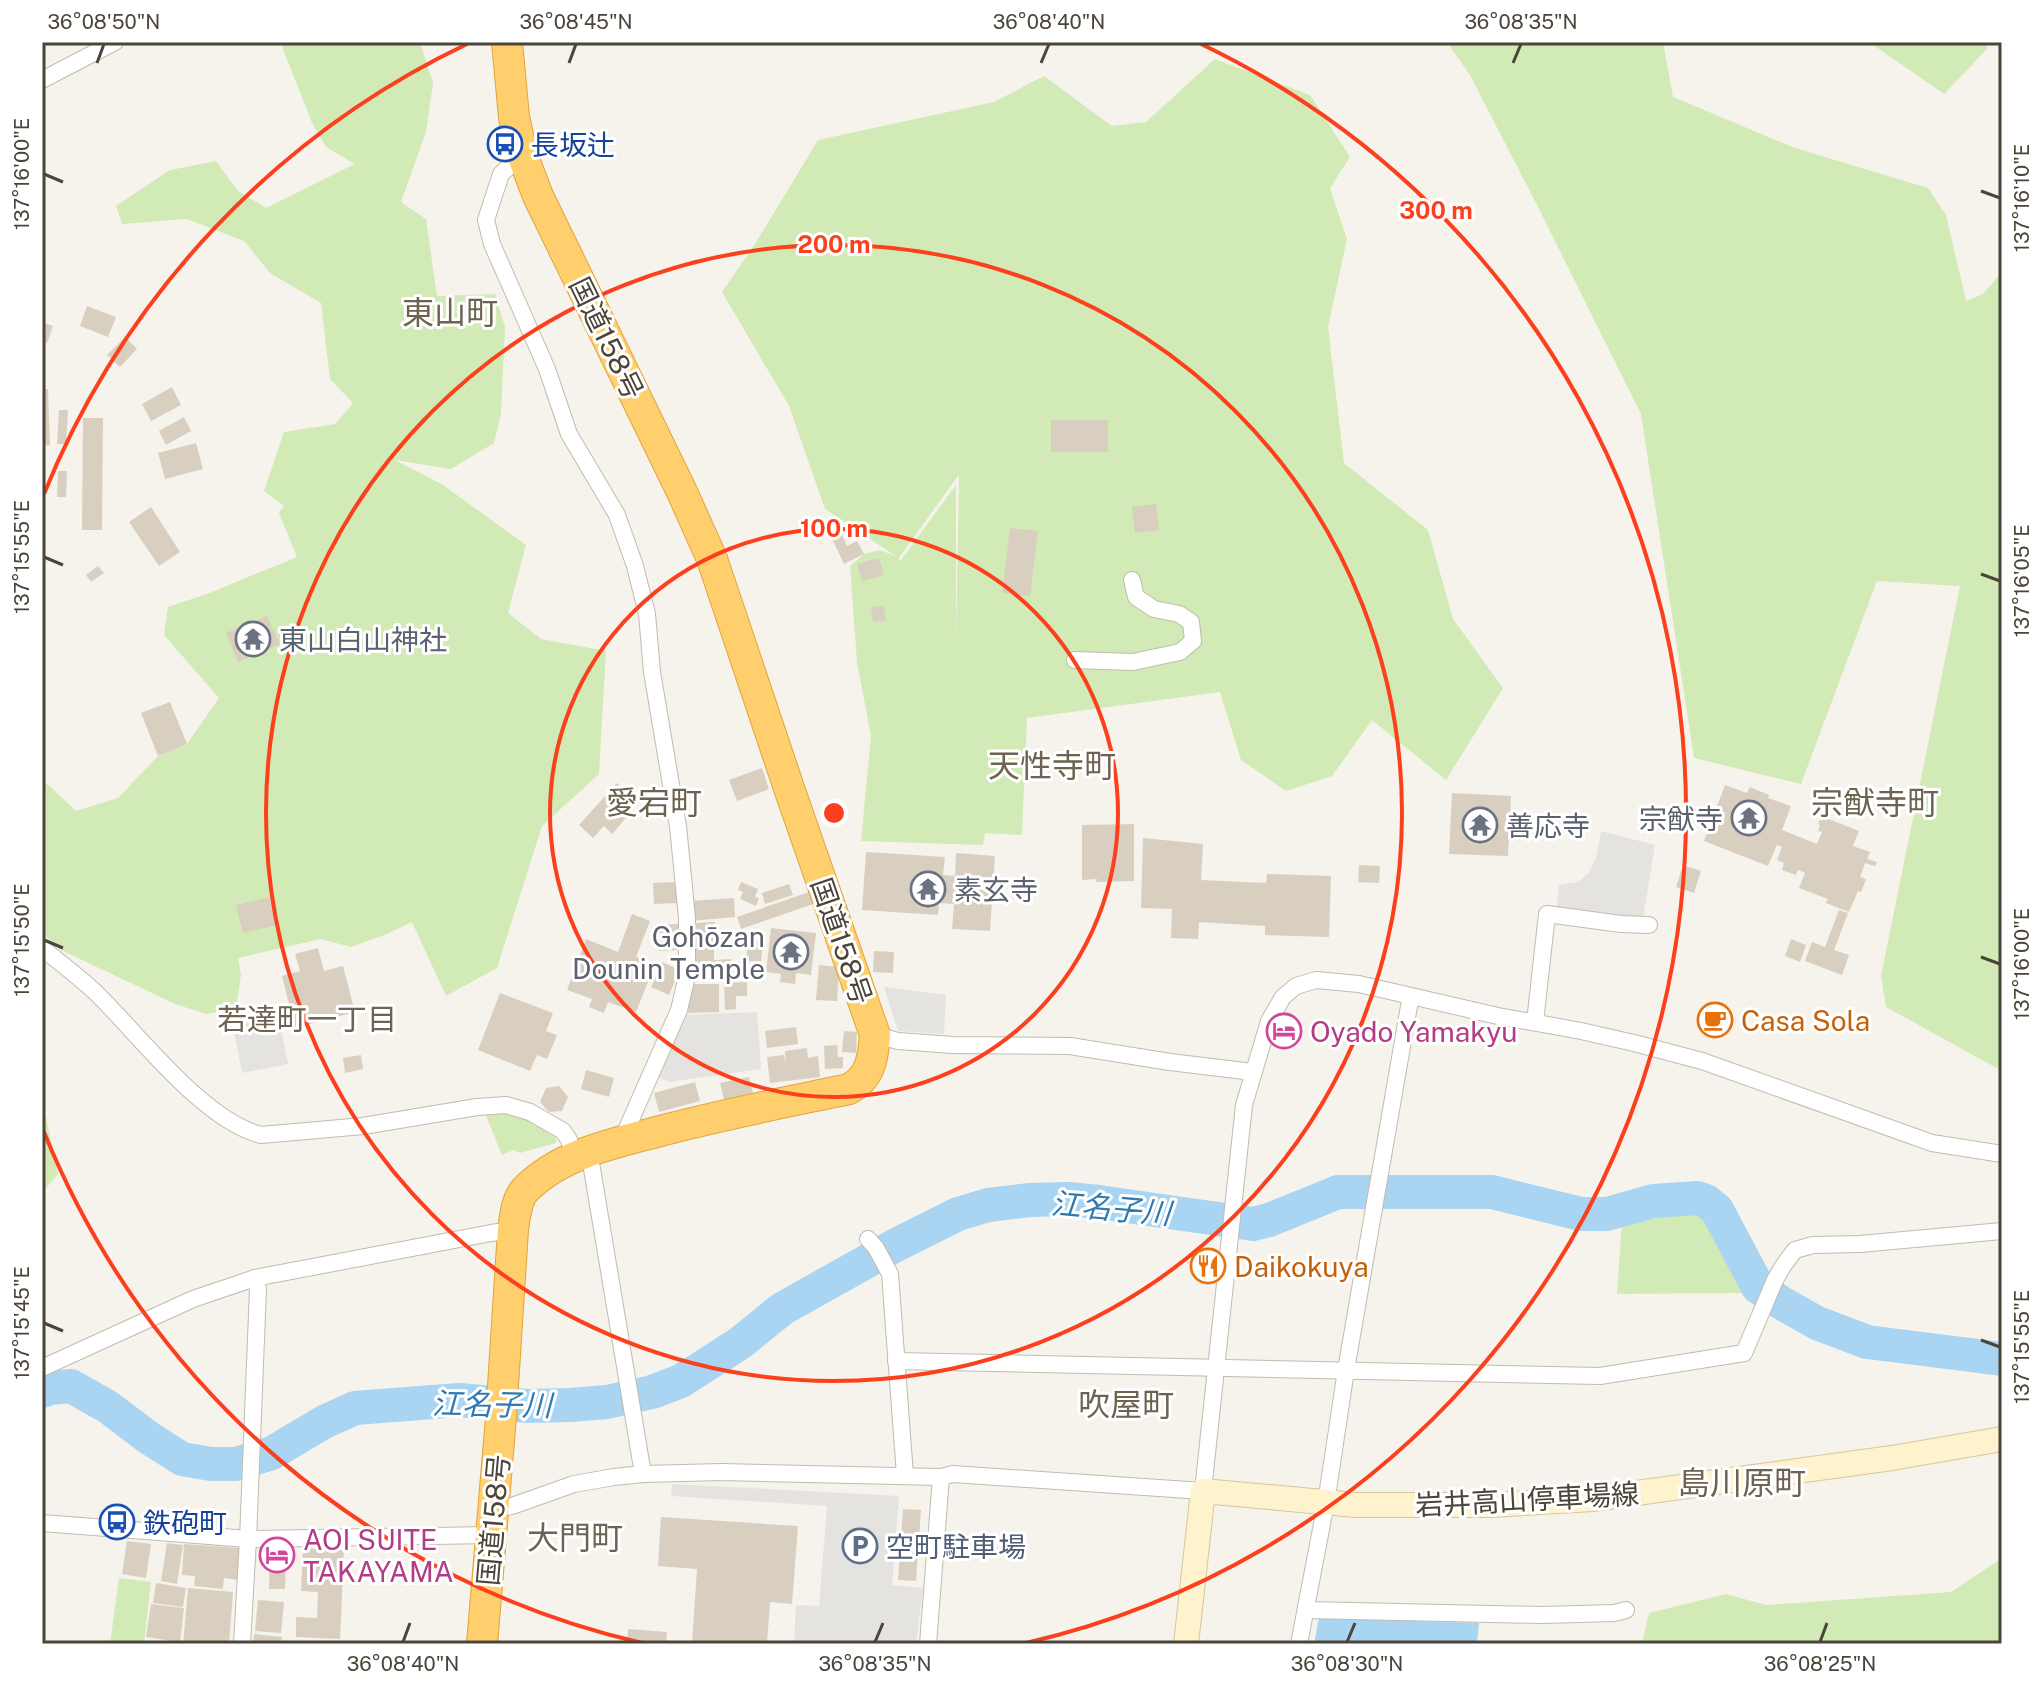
<svg xmlns="http://www.w3.org/2000/svg" width="2044" height="1686" viewBox="0 0 2044 1686" font-family="'Public Sans','Noto Sans JP',sans-serif">
<style>
.green{fill:#d2eab5;fill-rule:evenodd}
.parking{fill:#e5e3e0}
.water{fill:#a9d4f2}
.lines{fill:none;stroke-linecap:round;stroke-linejoin:round}
.river{stroke:#a9d4f2;stroke-width:34}
.building{fill:#d8cfc1}
.street-casing{stroke:#c2bbae;stroke-width:18}
.secondary-casing{stroke:#d6c79b;stroke-width:26}
.highway-casing{stroke:#e0a43c;stroke-width:32}
.street{stroke:#fff;stroke-width:16}
.secondary{stroke:#fff3cd;stroke-width:24}
.highway{stroke:#ffcf6e;stroke-width:30}
.ticks{fill:none;stroke:#4b4439;stroke-width:3}
.ring{fill:none;stroke:#fc3f1d;stroke-width:4}
.labels{text-anchor:middle;dominant-baseline:central;stroke-width:6;stroke-linejoin:round;paint-order:stroke}
.transit-label{font-size:28px;fill:#164399;stroke:#fff;text-anchor:start}
.street-label{font-size:28px;fill:#4b4439;stroke:#fff}
.worship-label{font-size:28px;fill:#5b616d;stroke:#fff;text-anchor:start}
.food-label{font-size:28px;fill:#c56008;stroke:#fff;text-anchor:start}
.hotel-label{font-size:28px;fill:#b23c85;stroke:#fff;text-anchor:start}
.service-label{font-size:28px;fill:#4e5e75;stroke:#fff;text-anchor:start}
.neighbourhood-label{font-size:30px;fill:#6e6250;stroke:#fff}
.water-label{font-size:30px;font-style:italic;fill:#2e7ab2;stroke:#fff}
.quarter-label{font-size:32px;fill:#6e6250;stroke:#fff}
.centre{fill:#fc3f1d;stroke:#fff;stroke-width:4}
.ring-label{font-size:24px;text-anchor:middle;font-weight:bold;fill:#fc3f1d;stroke:#fff;stroke-width:6;stroke-linejoin:round;paint-order:stroke}
.neatline{fill:none;stroke:#4b4439;stroke-width:3}
.ticks-label{font-size:20px;text-anchor:middle;fill:#4b4439}
</style>
<rect width="100%" height="100%" fill="#f6f3ec"/>
<g class="green">
<polygon points="282,42 420,42 433,83 426,132 401,202 426,219 437,296 495,294 505,327 501,414 494,443 451,469 395,460 443,485 526,545 508,613 541,639 606,651 599,774 542,826 497,968 446,996 412,922 387,934 351,947 321,939 238,958 241,974 236,1009 206,1014 175,1004 61,950 42,933 42,779 76,811 118,798 158,756 187,744 219,698 164,635 168,607 207,594 297,557 279,513 284,506 264,491 284,432 335,424 353,403 330,379 321,303 270,273 244,241 187,219 122,224 116,206 170,170 216,161 238,191 266,208 355,164 326,147 312,123 283,49"/>
<polygon points="1447,42 1663,42 1673,97 1795,148 1928,188 1946,215 1966,301 1983,294 2002,272 2002,1071 1886,1007 1881,976 1960,586 1877,581 1801,784 1694,758 1641,414 1538,207 1470,75"/>
<polygon points="1869,42 1983,42 1988,48 1944,94"/>
<path d="M1215 59 1310 95 1350 157 1330 188 1347 239 1328 327 1344 463 1428 530 1453 619 1503 688 1446 780 1372 720 1332 776 1286 791 1241 760 1220 692 1027 718 1022 835 985 833 983 845 861 841 871 737 857 662 850 566 864 554 880 550 897 557 825 509 789 406 722 292 755 244 818 140 994 102 1044 76 1112 126 1146 122ZM958 476H959L956 641V485L901 560 898 559Z"/>
<path d="M490 1111 491 1114C511 1107 539 1125 556 1135V1143L520 1153 513 1150 502 1155 485 1113Z"/>
<polygon points="42,1115 46,1117 58,1174 42,1193"/>
<polygon points="1669,1208 1696,1213 1706,1223 1746,1293 1617,1294 1622,1221"/>
<polygon points="2002,1558 2002,1644 1642,1644 1649,1613 1726,1594 1766,1605 1951,1592"/>
<polygon points="119,1578 151,1582 144,1644 110,1644"/>
</g>
<g class="parking">
<polygon points="1601,831 1655,845 1643,918 1557,908 1559,885 1578,882 1589,873 1596,858"/>
<polygon points="884,987 946,995 944,1034 898,1031"/>
<polygon points="757,1012 761,1069 669,1082 656,1076 681,1015"/>
<polygon points="279,1017 288,1064 242,1073 233,1026"/>
<polygon points="672,1484 899,1496 892,1585 923,1588 916,1644 794,1644 796,1605 819,1606 827,1506 671,1496"/>
</g>
<polygon class="water" points="1319,1618 1479,1623 1477,1644 1314,1644"/>
<g class="lines">
<polyline class="river" points="42,1391 50,1388 71,1386 108,1407 149,1438 182,1459 211,1464 236,1464 272,1453 324,1422 355,1408 459,1400 528,1406 570,1405 607,1402 652,1392 681,1381 740,1343 782,1309 896,1245 958,1214 988,1205 1030,1200 1068,1199 1099,1202 1253,1224 1269,1220 1338,1192 1492,1192 1581,1214 1607,1214 1653,1201 1697,1198 1706,1201 1717,1210 1758,1287 1780,1302 1817,1323 1867,1342 2002,1359"/>
</g>
<g class="building">
<polygon points="87,306 116,317 108,337 80,326"/>
<polygon points="42,322 53,326 47,343 42,341"/>
<polygon points="125,337 137,349 120,367 107,355"/>
<polygon points="172,387 181,405 151,421 142,404"/>
<polygon points="42,389 48,389 50,445 42,446"/>
<polygon points="59,410 68,410 66,444 57,444"/>
<polygon points="184,417 191,431 166,445 159,431"/>
<polygon points="83,418 103,418 102,530 82,530"/>
<rect x="1051" y="420" width="57" height="32"/>
<polygon points="196,443 203,469 165,479 158,453"/>
<polygon points="58,471 67,471 66,497 57,497"/>
<polygon points="1156,504 1159,530 1135,533 1132,507"/>
<polygon points="151,507 180,552 159,566 129,522"/>
<polygon points="839,528 847,546 857,541 864,554 844,564 829,532"/>
<polygon points="1010,528 1038,531 1030,596 1002,593"/>
<polygon points="879,558 884,575 862,581 857,564"/>
<polygon points="98,566 104,573 91,582 86,575"/>
<polygon points="884,606 886,621 873,622 871,607"/>
<polygon points="267,616 280,644 238,662 226,633"/>
<polygon points="170,702 187,744 158,756 141,713"/>
<polygon points="762,768 769,789 737,801 729,780"/>
<polygon points="617,783 631,796 619,810 626,818 612,834 604,826 593,838 579,825"/>
<polygon points="1725,785 1747,793 1750,787 1769,795 1768,798 1791,806 1782,830 1817,844 1822,832 1818,831 1820,825 1818,824 1821,816 1859,831 1853,846 1870,852 1867,859 1877,862 1875,866 1865,863 1860,877 1866,879 1861,892 1858,891 1849,912 1826,903 1828,899 1799,888 1805,873 1798,870 1796,875 1782,870 1784,863 1777,860 1782,847 1777,845 1768,866 1704,841"/>
<polygon points="1452,793 1511,796 1508,856 1449,854"/>
<polygon points="1134,824 1134,881 1096,882 1097,879 1082,880 1082,825"/>
<polygon points="1143,838 1203,844 1201,880 1266,883 1267,874 1331,876 1329,937 1265,935 1265,926 1199,922 1198,939 1171,938 1172,909 1141,908"/>
<polygon points="866,852 945,857 943,875 955,876 956,853 995,856 990,931 952,929 954,904 939,903 938,915 862,910"/>
<polygon points="1359,865 1380,866 1379,883 1358,882"/>
<polygon points="1683,865 1701,871 1694,893 1676,887"/>
<polygon points="676,882 677,903 654,904 653,883"/>
<polygon points="741,882 758,889 755,897 759,898 756,906 740,899 743,892 738,890"/>
<polygon points="789,884 793,895 765,904 762,893"/>
<polygon points="809,892 813,904 741,929 737,917"/>
<polygon points="270,897 277,925 243,933 236,905"/>
<polygon points="734,898 735,917 691,921 690,901"/>
<polygon points="1839,910 1848,913 1834,950 1849,955 1842,975 1805,961 1812,942 1825,947"/>
<polygon points="632,914 650,921 636,957 655,964 636,1012 608,1002 604,1013 589,1007 592,999 567,990 586,939 618,952"/>
<polygon points="715,922 715,930 725,929 726,945 714,945 714,960 731,959 731,973 695,974 693,923"/>
<polygon points="679,924 680,950 659,951 659,925"/>
<polygon points="771,928 816,933 811,975 796,973 795,984 780,982 781,974 766,972"/>
<polygon points="1791,939 1806,945 1800,962 1785,956"/>
<polygon points="748,940 763,942 761,962 746,961"/>
<polygon points="318,948 324,971 343,966 355,1012 295,1028 282,976 300,971 295,954"/>
<polygon points="874,951 894,952 893,973 873,972"/>
<polygon points="662,962 680,970 669,995 651,987"/>
<polygon points="819,965 839,967 837,1001 816,1000"/>
<polygon points="747,982 747,996 736,996 736,1009 725,1010 724,983"/>
<polygon points="687,984 719,984 719,1012 688,1013"/>
<polygon points="500,993 553,1013 546,1031 557,1035 547,1059 537,1055 530,1071 478,1050"/>
<polygon points="796,1027 798,1044 767,1048 765,1031"/>
<polygon points="844,1031 857,1032 856,1053 842,1052"/>
<polygon points="837,1045 838,1057 843,1057 843,1068 825,1069 824,1046"/>
<polygon points="807,1048 808,1058 818,1056 820,1077 770,1083 767,1057 784,1055 786,1065 785,1051"/>
<polygon points="361,1055 363,1069 345,1073 343,1058"/>
<polygon points="586,1070 614,1078 609,1097 581,1089"/>
<polygon points="749,1077 753,1093 724,1100 720,1083"/>
<polygon points="695,1082 700,1101 659,1112 654,1093"/>
<polygon points="559,1086 568,1097 562,1111 549,1112 540,1102 546,1088"/>
<polygon points="903,1509 921,1510 916,1581 898,1580"/>
<polygon points="661,1517 798,1526 792,1604 770,1602 767,1644 692,1644 697,1569 658,1566"/>
<polygon points="127,1541 151,1544 146,1578 122,1574"/>
<polygon points="167,1543 183,1545 177,1584 161,1581"/>
<polygon points="184,1544 241,1548 238,1580 224,1578 223,1589 194,1586 195,1576 182,1575"/>
<polygon points="270,1547 286,1548 285,1589 269,1589"/>
<polygon points="303,1548 344,1550 340,1639 296,1637 296,1617 317,1618 318,1592 301,1591"/>
<polygon points="156,1583 186,1588 183,1607 153,1603"/>
<polygon points="188,1588 233,1592 229,1644 183,1644"/>
<polygon points="258,1600 284,1602 281,1633 255,1631"/>
<polygon points="151,1604 184,1608 180,1642 146,1637"/>
<polygon points="628,1629 667,1632 666,1644 627,1644"/>
<polygon points="254,1634 282,1637 281,1644 253,1644"/>
</g>
<g class="lines">
<g class="street-casing">
<g id="street">
<polyline points="42,80 115,42"/>
<polyline points="522,154 501,174 486,220 492,244 547,369 569,434 617,515 635,566 647,614 652,672 678,826 687,918 687,976 679,1010 621,1142"/>
<polyline points="1075,660 1133,662 1180,652 1193,641 1191,622 1179,614 1154,609 1136,597 1132,580"/>
<path d="M42 948C59 962 78 976 94 991 138 1033 202 1120 261 1135L363 1126 477 1107 506 1105 530 1112 563 1131 569 1140 574 1157"/>
<polyline points="1535,1022 1547,914 1621,924 1649,925"/>
<polyline points="875,1035 898,1041 953,1045 1070,1046 1170,1062 1253,1072"/>
<polyline points="589,1151 643,1474"/>
<polyline points="868,1239 876,1248 890,1274 905,1475"/>
<polyline points="896,1361 1600,1376 1744,1353 1775,1280 1783,1266 1795,1250 1813,1245 1860,1244 2002,1231"/>
<polyline points="42,1368 193,1299 255,1278 491,1233 513,1230"/>
<polyline points="493,1510 512,1506 574,1484 614,1477 643,1474 721,1472 941,1477 953,1474 1203,1491 1244,1105 1269,1021 1283,997 1296,986 1316,980 1359,984 1498,1016 1581,1031 1634,1043 1702,1061 1932,1143 2002,1154"/>
<polyline points="42,1523 248,1539 491,1535"/>
<polyline points="1307,1610 1543,1615 1614,1613 1626,1610"/>
<polyline points="242,1644 248,1539 258,1289 255,1278"/>
<polyline points="928,1644 941,1477"/>
<polyline points="1299,1644 1326,1503 1346,1370 1409,1006 1412,997"/>
</g>
</g>
<g class="secondary-casing">
<polyline id="secondary" points="1186,1644 1203,1491 1356,1505 1491,1505 1593,1499 1892,1458 2002,1439"/>
</g>
<g class="highway-casing">
<path id="highway" d="M482 1644 501 1417 513 1230C515 1217 516 1200 525 1190 561 1153 616 1143 664 1130 725 1114 787 1102 849 1089 871 1077 873 1058 875 1035L791 794 712 559 682 492 538 196 522 154 514 117 507 42"/>
</g>
<use href="#street" class="street"/>
<use href="#secondary" class="secondary"/>
<use href="#highway" class="highway"/>
</g>
<path class="ticks" d="M97 63 104 44M569 63 576 44M1041 63 1049 44M1513 63 1521 44M44 174 63 182M1981 191 2000 198M44 557 63 565M1981 574 2000 581M44 940 63 948M1981 957 2000 964M44 1323 63 1331M1981 1340 2000 1347M403 1642 410 1623M875 1642 883 1623M1347 1642 1355 1623M1820 1642 1827 1623"/>
<g class="ring">
<circle cx="834" cy="813" r="284"/>
<circle cx="834" cy="813" r="568"/>
<path d="M642 1643A852 852 0 0 1 44 1132M44 494A852 852 0 0 1 467 44M1201 44A852 852 0 0 1 1026 1643"/>
</g>
<defs>
<g id="bus-ring" transform="scale(1.8)"><circle r="9.5" fill="#fff" stroke="#1a4fb4" stroke-width="1.5"/><path d="M-5-6H5V4H4V6H2V4H-2V6H-4V4H-5ZM-3.5-4V0h7V-4ZM-3.5 1.2v1.5H-2V1.2ZM2 1.2v1.5H3.5V1.2Z" fill="#1a4fb4"/></g>
<g id="temple-ring" transform="scale(1.8)"><circle r="9.5" fill="#fff" stroke="#6b7280" stroke-width="1.5"/><path d="M0-6L5-2H3V0L6.5 2.5H4V6H1.5V3h-3V6H-4V2.5H-6.5L-3 0V-2H-5Z" fill="#6b7280"/></g>
<g id="cafe-ring" transform="scale(1.8)"><circle r="9.5" fill="#fff" stroke="#e8710a" stroke-width="1.5"/><path d="M-5.5-4.5H6V0H3Q3 3.5 0 3.5H-2.5Q-5.5 3.5-5.5 0ZM3-3.2v2h1.7v-2ZM-6 4.5H4V6H-6Z" fill="#e8710a"/></g>
<g id="hotel-ring" transform="scale(1.8)"><circle r="9.5" fill="#fff" stroke="#d1479c" stroke-width="1.5"/><path d="M-6-4.5h1.5V1H6V5H4.5V3h-9V5H-6ZM-4 0a1.8 1.8 0 1 1 3.6 0ZM.5 0V-2.5h3Q6-2.5 6 0Z" fill="#d1479c"/></g>
<g id="restaurant-ring" transform="scale(1.8)"><circle r="9.5" fill="#fff" stroke="#e8710a" stroke-width="1.5"/><path d="M-5-6h1v4h1v-4h1v4h1v-4h1v5L-1.5 .5V6h-2V.5L-5-1ZM5-6V6H3V1.5H1.5Q1.5-4 5-6Z" fill="#e8710a"/></g>
<g id="parking-ring" transform="scale(1.8)"><circle r="9.5" fill="#fff" stroke="#5c6f8a" stroke-width="1.5"/><path d="M-3.5-5.5H1a3.5 3.5 0 0 1 0 7H-1V5.5H-3.5ZM-1-3.4V-.6H.8a1.4 1.4 0 0 0 0-2.8Z" fill="#5c6f8a"/></g>
</defs>
<g fill-rule="evenodd">
<use href="#bus-ring" x="505" y="144"/>
<use href="#temple-ring" x="253" y="639"/>
<use href="#temple-ring" x="1749" y="818"/>
<use href="#temple-ring" x="1480" y="825"/>
<use href="#temple-ring" x="928" y="889"/>
<use href="#temple-ring" x="791" y="952"/>
<use href="#cafe-ring" x="1715" y="1020"/>
<use href="#hotel-ring" x="1284" y="1031"/>
<use href="#restaurant-ring" x="1208" y="1266"/>
<use href="#bus-ring" x="117" y="1522"/>
<use href="#parking-ring" x="860" y="1546"/>
<use href="#hotel-ring" x="277" y="1555"/>
</g>
<g class="labels">
<g class="transit-label">
<text x="531" y="144">長坂辻</text>
<text x="143" y="1522">鉄砲町</text>
</g>
<g class="street-label">
<text transform="translate(607 338) rotate(64)">国道158号</text>
<text transform="translate(842 941) rotate(71)">国道158号</text>
<text transform="translate(1527 1499) rotate(-3)">岩井高山停車場線</text>
<text transform="translate(493 1520) rotate(-85)">国道158号</text>
</g>
<g class="worship-label">
<text x="279" y="639">東山白山神社</text>
<text x="1723" y="818" text-anchor="end">宗猷寺</text>
<text x="1506" y="825">善応寺</text>
<text x="954" y="889">素玄寺</text>
<text x="765" y="936" text-anchor="end">Gohōzan<tspan x="765" dy="32">Dounin Temple</tspan></text>
</g>
<g class="food-label">
<text x="1741" y="1020">Casa Sola</text>
<text x="1234" y="1266">Daikokuya</text>
</g>
<g class="hotel-label">
<text x="1310" y="1031">Oyado Yamakyu</text>
<text x="303" y="1539">AOI SUITE<tspan x="303" dy="32">TAKAYAMA</tspan></text>
</g>
<g class="service-label">
<text x="886" y="1546">空町駐車場</text>
</g>
<g class="neighbourhood-label">
<text x="307" y="1019">若達町一丁目</text>
</g>
<g class="water-label">
<text transform="translate(1111 1208) rotate(5)">江名子川</text>
<text transform="translate(492 1404) rotate(1)">江名子川</text>
</g>
<g class="quarter-label">
<text x="450" y="312">東山町</text>
<text x="1052" y="765">天性寺町</text>
<text x="654" y="802">愛宕町</text>
<text x="1875" y="802">宗猷寺町</text>
<text x="1126" y="1404">吹屋町</text>
<text x="1742" y="1482">島川原町</text>
<text x="575" y="1537">大門町</text>
</g>
</g>
<circle cx="834" cy="813" r="12" class="centre"/>
<g class="ring-label">
<text x="1436" y="219">300 m</text>
<text x="834" y="253">200 m</text>
<text x="834" y="537">100 m</text>
</g>
<rect width="2044" height="1686" fill="none" stroke="#ffffff" stroke-width="88"/>
<rect x="44" y="44" width="1956" height="1598" class="neatline"/>
<g class="ticks-label">
<text x="104" y="29">36°08'50"N</text>
<text x="576" y="29">36°08'45"N</text>
<text x="1049" y="29">36°08'40"N</text>
<text x="1521" y="29">36°08'35"N</text>
<text transform="translate(22 174) rotate(-90)" y="7">137°16'00"E</text>
<text transform="translate(2022 198) rotate(-90)" y="7">137°16'10"E</text>
<text transform="translate(22 557) rotate(-90)" y="7">137°15'55"E</text>
<text transform="translate(2022 581) rotate(-90)" y="7">137°16'05"E</text>
<text transform="translate(22 940) rotate(-90)" y="7">137°15'50"E</text>
<text transform="translate(2022 964) rotate(-90)" y="7">137°16'00"E</text>
<text transform="translate(22 1323) rotate(-90)" y="7">137°15'45"E</text>
<text transform="translate(2022 1347) rotate(-90)" y="7">137°15'55"E</text>
<text x="403" y="1671">36°08'40"N</text>
<text x="875" y="1671">36°08'35"N</text>
<text x="1347" y="1671">36°08'30"N</text>
<text x="1820" y="1671">36°08'25"N</text>
</g>
</svg>
